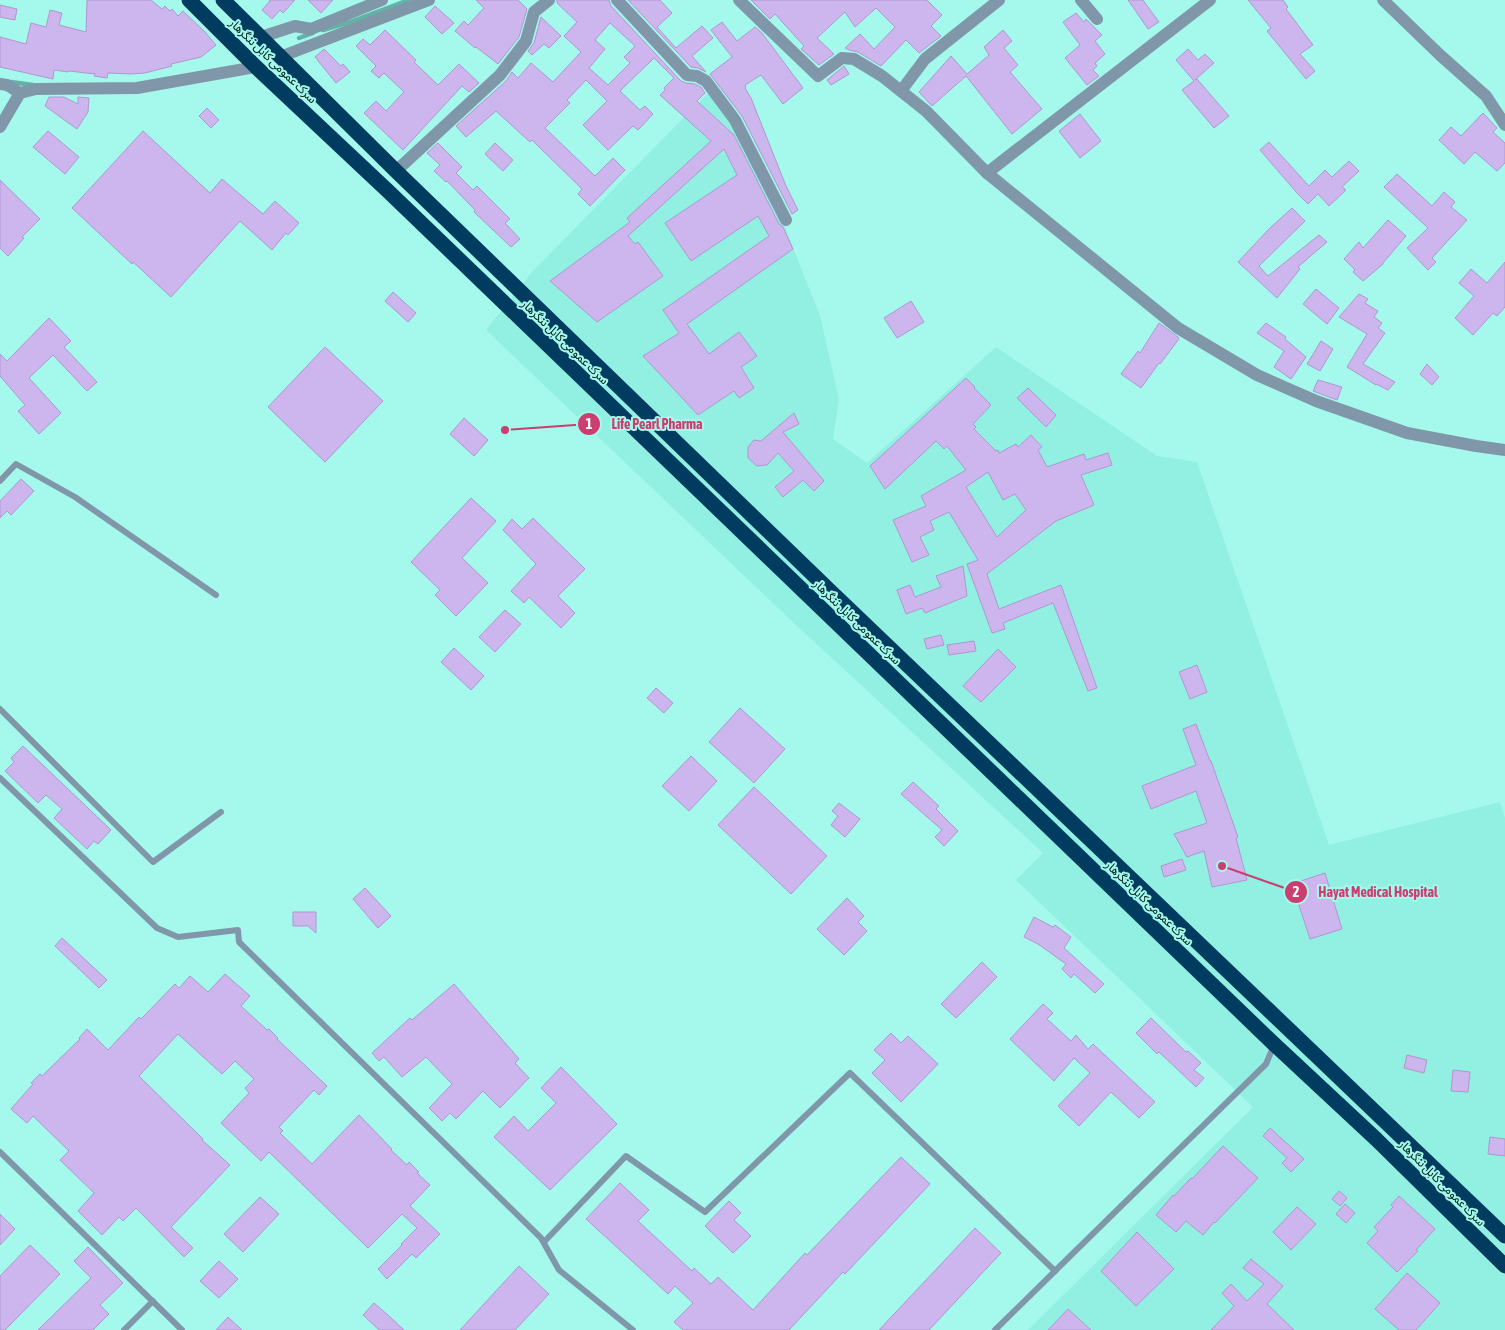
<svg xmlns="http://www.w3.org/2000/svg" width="1505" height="1330" viewBox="0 0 1505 1330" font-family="'Asap Condensed','Noto Sans Arabic',sans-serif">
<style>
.built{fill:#91f0e1}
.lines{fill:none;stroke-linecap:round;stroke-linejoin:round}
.stream{stroke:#63b2a6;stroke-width:4.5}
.building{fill:#cdb6ed;stroke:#af97cf;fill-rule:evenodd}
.lane{stroke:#8096a9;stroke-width:6}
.street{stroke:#8096a9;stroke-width:12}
.highway{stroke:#003c60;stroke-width:15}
.labels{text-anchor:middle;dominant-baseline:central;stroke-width:4;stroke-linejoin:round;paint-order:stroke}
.street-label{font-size:12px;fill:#021c18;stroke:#a5f9ec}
.leader{fill:none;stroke:#cb3e6f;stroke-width:2}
.callout-dot{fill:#cb3e6f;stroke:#a5f9ec;stroke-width:2}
.mark-label{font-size:15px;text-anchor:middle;font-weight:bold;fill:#fff}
.callout-label{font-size:14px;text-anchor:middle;font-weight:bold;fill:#cb3e6f;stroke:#a5f9ec;stroke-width:4;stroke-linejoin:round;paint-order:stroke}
</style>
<rect width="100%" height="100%" fill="#a5f9ec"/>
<polygon class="built" points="709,92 740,136 784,225 820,316 839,399 833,439 867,463 996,347 1157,456 1197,462 1329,845 1500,802 1505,818 1505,1330 1028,1330 1253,1107 1016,880 1043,853 798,627 486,330 532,272"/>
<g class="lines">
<g class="stream">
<polyline points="323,30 350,22 409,0"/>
<polyline points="299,38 313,33"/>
<polyline points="11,82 33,85"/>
</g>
</g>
<g class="building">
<polygon points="87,0 151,0 162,9 165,6 170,11 172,9 178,16 183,11 205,32 216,45 201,57 171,64 172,66 145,73 131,74 108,73 107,78 94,76 95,74 69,71 68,72 54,70 53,79 0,67 0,37 26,44 31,23 46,27 50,10 62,13 59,25 86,32"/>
<polygon points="269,0 295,0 283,13 280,10 272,19 262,10 270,1"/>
<polygon points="308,0 333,0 321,13"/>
<polygon points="476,0 518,0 527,9 519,37 498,64 476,47 475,48 455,31 464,21 468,25 484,8"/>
<path d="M557 0H609L611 6 681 81 686 83 695 84 701 87 705 93 697 101 734 135 779 224 783 227 793 249 687 324 709 354 739 332 757 356 741 367 754 388 739 398 734 391 698 415 643 356 679 333 663 310 769 236 758 216 691 261 665 223 737 175 724 149 628 236 635 244 638 242 663 276 597 322 550 281 630 222 627 218 711 141 660 95 665 90 664 88 674 78 654 58 620 91 640 110 645 106 653 114 638 130 633 126 608 150 583 125 607 101 586 80 567 100 570 103 545 128 595 176 613 158 625 170 590 206 578 194 582 189 532 140 530 142 496 111 466 137 456 126 506 81 512 72 518 78 531 63 553 82 581 52 564 36 577 22 557 3ZM610 23 635 46 624 57 630 63 608 85 589 68 605 49 595 40Z"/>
<polygon points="628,0 660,0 672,13 657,27 676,48 702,26 713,38 692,56 706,72 698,68 691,67"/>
<polygon points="751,0 927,0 942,15 931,26 941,36 919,53 906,40 881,66 858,52 849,50 845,48 860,34 874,49 895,27 876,8 855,27 845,12 817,38 834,54 819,65 801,49 804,46 775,14 770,19"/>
<polygon points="1128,0 1143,0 1159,22 1148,29"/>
<polygon points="1248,0 1283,0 1288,7 1286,9 1313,45 1300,54 1315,71 1306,79 1267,31 1271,28"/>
<polygon points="0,5 17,9 15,20 0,17"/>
<polygon points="435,6 454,23 442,34 425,17"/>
<polygon points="1076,13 1084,22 1086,19 1102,35 1095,41 1105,54 1095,63 1097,66 1093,70 1099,76 1087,85 1065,58 1080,45 1063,22"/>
<polygon points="541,17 561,36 549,48 544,44 532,55 528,51 534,43"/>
<polygon points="722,22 737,41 755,27 762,33 803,88 783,104 761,75 745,85 746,87 745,88 751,98 786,186 798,210 792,214 742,116 710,74 732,57 711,30"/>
<polygon points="385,30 416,60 414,62 438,85 459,64 479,83 469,92 462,86 403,150 364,113 376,101 386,111 404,92 384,73 379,78 371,71 376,66 356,46 363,39 370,45"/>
<polygon points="1003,30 1012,41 1004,48 1018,65 1010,72 1042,109 1012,134 966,76 932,106 919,92 951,56 967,74 989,55 984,47"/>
<polygon points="324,49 341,66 343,64 350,72 336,83 315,57"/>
<polygon points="1188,49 1198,60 1205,54 1214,63 1195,80 1197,79 1229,116 1214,128 1182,90 1194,81 1176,60"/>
<polygon points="844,66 849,74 831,85 827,80"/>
<polygon points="49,97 64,97 78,104 78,97 89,98 88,112 77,129 45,106"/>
<polygon points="207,108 219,120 211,128 199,116"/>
<polygon points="1483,113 1497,128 1493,132 1505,143 1505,163 1497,171 1475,152 1464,164 1439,140 1451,127 1461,136"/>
<polygon points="1080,114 1101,141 1080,158 1059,131"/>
<polygon points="48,131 79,157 65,174 33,147"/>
<polygon points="143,131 210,193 222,179 263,214 275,201 299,223 288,235 286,233 272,250 240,221 171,297 133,262 132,264 72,208"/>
<polygon points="1269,142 1309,186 1325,170 1332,177 1349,161 1359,171 1342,187 1346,190 1329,206 1318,194 1308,204 1297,193 1260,150"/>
<polygon points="438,143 462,167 456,173 473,190 477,186 510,219 505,223 520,239 511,247 474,212 475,210 447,181 446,182 434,171 440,165 427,153"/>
<polygon points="495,143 513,160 503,171 485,154"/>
<polygon points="1397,174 1432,206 1444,192 1455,202 1451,207 1467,220 1432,258 1436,262 1428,270 1407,248 1428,228 1384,187"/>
<polygon points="0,180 40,219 22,237 24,238 8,256 0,248"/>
<polygon points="1292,208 1305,221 1259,266 1268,276 1319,235 1327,242 1298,267 1300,269 1277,298 1238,262 1269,229"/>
<polygon points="1388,220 1406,236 1383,263 1383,264 1363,281 1353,272 1355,270 1344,259 1359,242 1363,248"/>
<polygon points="1505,262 1505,307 1497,316 1493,313 1473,335 1455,318 1474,296 1459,283 1471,269 1487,283"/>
<polygon points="1316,289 1339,308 1327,324 1303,304"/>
<polygon points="393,292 416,313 408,322 385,301"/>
<polygon points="1359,294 1368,299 1365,303 1378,311 1374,317 1382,323 1378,328 1385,333 1363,364 1395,382 1388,390 1376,384 1376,385 1347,367 1367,334 1339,317"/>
<polygon points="911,301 924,322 897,338 884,318"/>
<polygon points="49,318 71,341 64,347 97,382 87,391 53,355 29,378 61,413 39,434 18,411 25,405 0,376 0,354 7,361"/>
<polygon points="1159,323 1178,337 1179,339 1160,364 1159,363 1141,388 1121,374 1138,351 1140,353"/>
<polygon points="1266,323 1286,337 1285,339 1306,357 1291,379 1274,367 1284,351 1257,333"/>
<polygon points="1321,341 1333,349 1320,371 1307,364"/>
<polygon points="325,347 383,401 325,462 268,407"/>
<polygon points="1427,364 1439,377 1432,385 1420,374"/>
<path d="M966 378 975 387 974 388 991 405 973 424 976 427 974 429 996 451 998 450 999 453 1016 444 1018 447 1031 435 1042 447 1038 450 1047 467 1084 454 1086 460 1108 453 1112 465 1081 475 1094 505 1056 521 987 574 999 609 1061 585 1097 688 1088 691 1053 603 1003 623 1005 629 992 633 967 564 978 560 949 512 930 521 934 530 920 537 929 555 912 562 893 520 926 506 921 496 966 470 947 446 944 449 936 441 885 489 870 466ZM988 472 1003 500 1015 494 1026 510 997 537 966 487Z"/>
<polygon points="1318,380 1342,387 1337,400 1313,391"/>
<polygon points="1028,388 1056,415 1046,427 1017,398"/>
<polygon points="794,413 799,424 783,432 824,481 814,491 803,480 783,497 775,487 794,471 778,453 767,465 757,466 748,458 748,447 754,440 761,441"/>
<polygon points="464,418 488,440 474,456 450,434"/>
<polygon points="21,479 34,491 11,515 7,511 0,518 0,501"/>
<polygon points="471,498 496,521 462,558 488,583 456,616 435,595 440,590 411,562"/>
<polygon points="533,518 585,569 558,596 575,613 561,628 529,597 524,603 511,591 536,564 503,530 512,519 522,529"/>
<polygon points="963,566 967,596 925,613 922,608 906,614 897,590 910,585 915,597 941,587 936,576"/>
<polygon points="505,610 521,624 495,652 479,637"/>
<polygon points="941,635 944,645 927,649 924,639"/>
<polygon points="974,641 976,651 949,655 947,645"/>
<polygon points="454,648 484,676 471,690 441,662"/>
<polygon points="998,649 1016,667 981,702 963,686"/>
<polygon points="1197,665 1207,692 1190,699 1179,672"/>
<polygon points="656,688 673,703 664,713 647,698"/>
<polygon points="740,708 785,749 754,783 709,742"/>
<polygon points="1196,724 1210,761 1211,761 1238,837 1236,838 1247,880 1212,887 1204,851 1187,857 1174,834 1207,823 1196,791 1151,809 1142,786 1196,765 1183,729"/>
<polygon points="23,746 111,830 98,844 94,841 87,849 54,818 62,809 46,795 38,803 5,771 14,762 11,758"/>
<polygon points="691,756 717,781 689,811 662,786"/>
<polygon points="913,782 939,806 936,809 958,831 944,846 935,837 942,830 901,794"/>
<polygon points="754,787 827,856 791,894 718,825"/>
<polygon points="839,803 860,819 845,837 831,825 838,816 832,811"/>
<polygon points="1182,859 1186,870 1164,877 1161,866"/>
<polygon points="1325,873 1342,929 1310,939 1292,884"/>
<polygon points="365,888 391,916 378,928 353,899"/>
<polygon points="847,898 864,916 858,922 867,931 844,955 817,929"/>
<polygon points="293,912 316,912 316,933 308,926 293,926"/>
<polygon points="1034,917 1053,927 1055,925 1071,937 1064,948 1104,984 1095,993 1074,974 1071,978 1062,969 1066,964 1038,944 1024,937"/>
<polygon points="62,938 107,980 99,988 55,946"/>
<polygon points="982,962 997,977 956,1018 941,1004"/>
<polygon points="225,974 250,996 241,1006 267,1030 269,1029 278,1038 277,1039 327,1086 319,1095 314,1090 279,1127 283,1131 280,1133 312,1164 359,1115 392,1149 391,1150 407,1165 409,1162 419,1172 417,1173 430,1185 410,1206 440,1234 416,1258 412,1254 387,1279 378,1269 402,1245 401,1244 417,1228 402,1214 368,1248 269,1152 261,1161 221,1123 249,1093 245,1088 254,1079 235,1061 222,1074 178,1034 139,1076 203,1139 202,1140 230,1165 171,1227 193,1248 184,1257 136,1208 123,1221 119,1217 102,1235 78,1211 94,1193 60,1160 69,1151 33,1116 27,1123 11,1109 33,1084 31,1083 40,1074 42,1076 80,1039 79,1038 87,1029 108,1050 139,1017 141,1019 175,984 179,988 190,976 208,992"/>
<polygon points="454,984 519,1059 515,1063 529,1078 500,1108 483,1091 456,1119 450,1113 442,1121 429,1108 452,1084 426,1057 402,1077 384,1057 379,1061 372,1053 410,1018 412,1020"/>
<polygon points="1043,1004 1053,1013 1047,1019 1071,1041 1076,1035 1088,1049 1093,1044 1155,1102 1139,1118 1111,1092 1079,1126 1058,1106 1090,1073 1074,1058 1054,1081 1010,1039"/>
<polygon points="1151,1018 1186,1052 1188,1051 1201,1063 1194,1070 1204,1078 1196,1087 1159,1052 1157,1054 1136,1033"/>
<polygon points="891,1033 901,1043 908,1036 938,1064 901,1102 872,1073 885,1060 874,1050"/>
<polygon points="1407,1055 1427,1060 1424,1073 1404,1068"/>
<polygon points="561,1067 617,1124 550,1190 494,1137 514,1116 528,1131 556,1103 541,1088"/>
<polygon points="1453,1070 1470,1072 1468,1092 1451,1091"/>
<polygon points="1270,1128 1304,1159 1291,1172 1282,1163 1287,1158 1263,1136"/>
<polygon points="1490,1137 1505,1139 1505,1156 1488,1154"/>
<polygon points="1223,1146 1258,1178 1215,1223 1214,1222 1203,1235 1186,1221 1176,1232 1156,1215 1173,1195 1174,1196 1191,1178 1192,1179"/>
<polygon points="901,1157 930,1184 845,1274 843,1272 789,1330 683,1330 674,1322 693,1303 675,1286 668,1294 586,1219 620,1183 649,1210 638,1221 692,1271 694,1268 711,1284 718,1277 753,1310 805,1253 807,1255"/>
<polygon points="1339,1191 1347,1198 1340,1206 1332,1199"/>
<polygon points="1399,1196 1435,1229 1416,1250 1418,1251 1397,1272 1367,1243 1378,1231 1374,1227 1393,1207 1391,1205"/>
<polygon points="260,1197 279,1214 243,1252 224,1234"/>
<polygon points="729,1201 741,1213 734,1220 751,1236 733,1253 705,1226"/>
<polygon points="1345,1204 1355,1213 1346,1223 1336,1214"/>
<polygon points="1297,1207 1316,1224 1291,1250 1273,1232"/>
<polygon points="0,1214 15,1229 0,1245"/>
<polygon points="975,1228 1001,1253 929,1330 879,1330"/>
<polygon points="1137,1232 1174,1269 1136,1306 1101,1271"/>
<polygon points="30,1245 60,1274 5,1330 0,1330 0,1276"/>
<polygon points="88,1247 123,1283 100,1305 109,1314 93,1330 38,1330 91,1278 74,1261"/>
<polygon points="1251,1259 1283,1286 1267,1304 1294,1330 1211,1330 1234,1306 1222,1293 1231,1284 1247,1301 1264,1284 1243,1268"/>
<polygon points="219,1261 238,1279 219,1298 200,1281"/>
<polygon points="519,1266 549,1294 515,1330 460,1330"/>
<polygon points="1407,1273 1440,1303 1416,1330 1399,1330 1375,1309"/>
<polygon points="374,1303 389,1316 404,1330 379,1330 363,1315"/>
<polygon points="1068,1309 1091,1330 1048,1330"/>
<polygon points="228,1317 242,1330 216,1330"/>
</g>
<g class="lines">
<g class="lane">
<polyline points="0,481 16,464 75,497 216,595"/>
<polyline points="0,709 153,862 221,812"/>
<polyline points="0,778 157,928 178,937 238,930 239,942 541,1238 559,1270 633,1330"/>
<polyline points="0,1152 182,1330"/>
<polyline points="544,1242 626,1156 705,1212 850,1073 1055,1271 995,1330"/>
<polyline points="1055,1271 1266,1064 1274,1045"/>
<polyline points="124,1330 153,1301"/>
</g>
<g class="street">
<polyline points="617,0 687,75 697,76 706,81 735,120 786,220"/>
<polyline points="739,0 818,76 842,58 854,59 882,76 926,111 987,173 1178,328 1257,375 1316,401 1407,433 1476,446 1505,450"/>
<polyline points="1081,0 1097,19"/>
<polyline points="1383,0 1440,55 1486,96 1505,125"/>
<polyline points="261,37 295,26 311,29 382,0"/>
<polyline points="280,57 429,0"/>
<polyline points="0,84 7,85 20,93"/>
<polyline points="901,91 925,59 999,0"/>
<polyline points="0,127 20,93 36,89 137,88 256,67"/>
<polyline points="396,171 500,75 526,41 534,12 549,0"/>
<polyline points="987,173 1210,0"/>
</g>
<g class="highway">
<polyline points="189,0 256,67 389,192 1274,1044 1376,1139 1505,1266"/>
<polyline points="223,0 396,171 829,590 1505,1236"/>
</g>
</g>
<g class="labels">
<g class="street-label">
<text transform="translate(273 61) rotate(44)">سرک عمومی کابل ننگرهار</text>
<text transform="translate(565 342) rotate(44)">سرک عمومی کابل ننگرهار</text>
<text transform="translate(857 622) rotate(44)">سرک عمومی کابل ننگرهار</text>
<text transform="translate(1149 903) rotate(44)">سرک عمومی کابل ننگرهار</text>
<text transform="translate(1442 1183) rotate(45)">سرک عمومی کابل ننگرهار</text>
</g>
</g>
<path class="leader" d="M505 430L589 424M1222 866L1296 892"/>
<g class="callout-dot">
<circle cx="505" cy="430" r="5"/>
<circle cx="1222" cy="866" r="5"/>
<circle cx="589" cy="424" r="12"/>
<circle cx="1296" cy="892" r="12"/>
</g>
<g class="mark-label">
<text x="589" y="429">1</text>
<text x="1296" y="897">2</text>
</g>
<g class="callout-label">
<text x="657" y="429">Life Pearl Pharma</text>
<text x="1378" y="897">Hayat Medical Hospital</text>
</g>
</svg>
